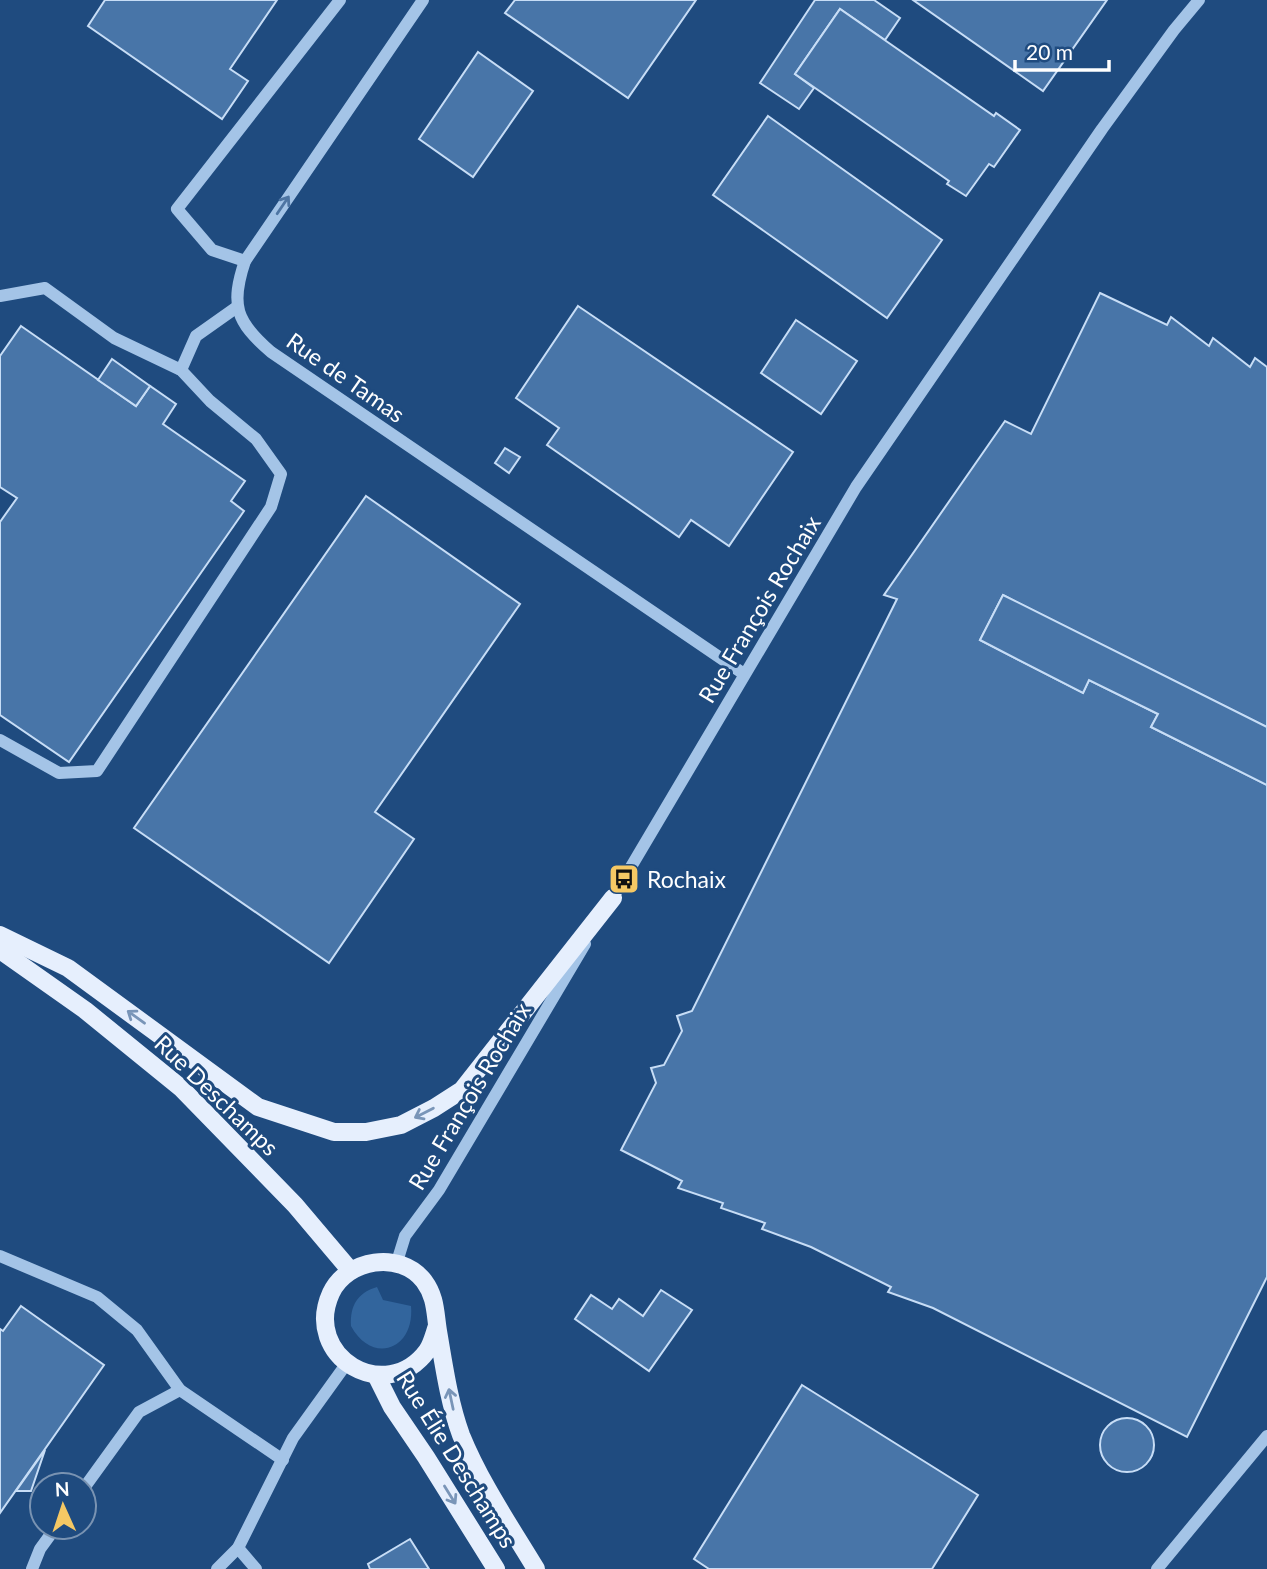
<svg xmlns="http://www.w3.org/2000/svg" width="1267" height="1569" viewBox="0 0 1267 1569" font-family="Lato,sans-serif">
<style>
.green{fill:#32659d}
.building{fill:#4875a8;stroke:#c7ddf6;stroke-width:2}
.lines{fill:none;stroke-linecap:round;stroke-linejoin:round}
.minor{stroke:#a4c4e7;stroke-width:12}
.major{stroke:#e6effd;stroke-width:18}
.oneway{stroke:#4e75a3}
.oneway2{stroke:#7995b8}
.labels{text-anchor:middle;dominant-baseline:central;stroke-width:6;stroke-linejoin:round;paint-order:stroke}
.street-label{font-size:23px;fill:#fff;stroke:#1f4b7f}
.poi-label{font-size:23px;fill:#fff;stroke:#1f4b7f;text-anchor:start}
</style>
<rect width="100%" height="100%" fill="#1f4b7f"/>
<path class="green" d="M377 1287 383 1300 411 1306C415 1350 372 1365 351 1326 350 1306 357 1293 377 1287Z"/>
<g class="building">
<polygon points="105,0 277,0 230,69 248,81 222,119 88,26"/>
<polygon points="515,0 696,0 628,98 505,13"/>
<polygon points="815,0 874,0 900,18 885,40 840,9 795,74 814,88 799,109 760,83"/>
<polygon points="913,0 1107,0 1043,91"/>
<polygon points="840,9 994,116 996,113 1020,130 994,167 989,164 966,196 947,184 949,181 795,74"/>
<polygon points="478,52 533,91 473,177 419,139"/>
<polygon points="768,116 942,240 887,318 713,195"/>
<polygon points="1100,293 1167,325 1171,317 1209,346 1213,338 1250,367 1255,358 1267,367 1267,727 1003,595 980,640 1083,693 1089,680 1158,714 1151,727 1267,785 1267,1277 1187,1437 933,1308 888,1292 891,1287 811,1247 762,1229 765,1223 721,1208 723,1203 678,1188 682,1181 621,1150 656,1083 651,1068 664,1065 682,1031 677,1016 692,1011 897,599 884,595 1005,421 1031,434"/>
<polygon points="578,306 793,452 729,546 691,520 679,537 547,445 559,428 516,398"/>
<polygon points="796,320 857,361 821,414 761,373"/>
<polygon points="21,326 136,406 150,386 176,404 163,424 245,481 231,501 244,511 69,762 0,715 0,522 17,498 0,487 0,356"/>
<polygon points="112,359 150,386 136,406 98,380"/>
<polygon points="505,448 520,457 509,473 495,463"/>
<polygon points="366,496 520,604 375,812 414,839 329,963 134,828"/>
<polygon points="1003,595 1267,727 1267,785 1151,727 1158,714 1089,680 1083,693 980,640"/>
<polygon points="661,1290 692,1310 649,1371 575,1319 591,1295 612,1309 619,1299 643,1316"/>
<polygon points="21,1306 104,1365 0,1513 0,1329 3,1331"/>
<polygon points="802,1385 978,1495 932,1569 709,1569 694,1559"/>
<circle cx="1127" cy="1445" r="27"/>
<polygon points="45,1450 31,1491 16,1491"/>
<polygon points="410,1539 429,1569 370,1569 368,1564"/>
</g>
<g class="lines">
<g class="minor">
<path d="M423 0 245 261C230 305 236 322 271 352L744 674"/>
<polyline points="245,261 212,250 177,209 340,0"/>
<polyline points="0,296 45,288 114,338 181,370 210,401 256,439 281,474 271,507 97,771 59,773 0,740"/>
<polyline points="181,370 196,336 237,307"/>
<polyline points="609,904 856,487 1102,129 1174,30 1199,0"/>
<polyline points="0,1256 97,1297 137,1330 180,1390 283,1460"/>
<polyline points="396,1265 405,1236 439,1190 585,944"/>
<polyline points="84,1488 139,1412 180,1390"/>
<polyline points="238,1548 256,1569"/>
<polyline points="32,1569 40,1549 56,1527"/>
<polyline points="217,1569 238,1548 293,1438 347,1363"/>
<polyline points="1157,1569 1267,1436"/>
</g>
<g class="major">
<polyline points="0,935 68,968 258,1107 334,1132 366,1132 401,1125 434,1108 462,1090 613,898"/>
<polyline points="0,950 85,1010 181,1088 295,1205 350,1270"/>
<path d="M437 1326C434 1334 432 1344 427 1351 386 1406 302 1357 331 1293 347 1259 400 1250 424 1281 436 1297 435 1313 438 1331 444 1366 449 1402 461 1435 480 1482 510 1526 536 1569"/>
<polyline points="376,1375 392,1407 426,1457 496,1569"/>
</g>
</g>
<defs><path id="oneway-shaft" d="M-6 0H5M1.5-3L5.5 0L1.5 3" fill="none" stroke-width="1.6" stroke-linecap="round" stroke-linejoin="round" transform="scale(1.75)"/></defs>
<use class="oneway" href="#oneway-shaft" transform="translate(283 205) rotate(-56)"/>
<g class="oneway2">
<use href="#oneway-shaft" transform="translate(136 1017) rotate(-144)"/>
<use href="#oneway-shaft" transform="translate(424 1113) rotate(153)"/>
<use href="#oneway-shaft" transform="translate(451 1399) rotate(-102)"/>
<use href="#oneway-shaft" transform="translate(450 1495) rotate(58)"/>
</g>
<defs>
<g id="bus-square" transform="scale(1.575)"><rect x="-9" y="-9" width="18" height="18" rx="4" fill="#f5c864" stroke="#1f4b7f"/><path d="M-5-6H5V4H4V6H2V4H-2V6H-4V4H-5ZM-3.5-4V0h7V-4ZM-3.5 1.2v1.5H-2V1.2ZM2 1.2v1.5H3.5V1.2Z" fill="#111"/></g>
</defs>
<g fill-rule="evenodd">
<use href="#bus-square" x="624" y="879"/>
</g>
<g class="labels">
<g class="street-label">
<text transform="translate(346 377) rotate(35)">Rue de Tamas</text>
<text transform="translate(759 609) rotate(-59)">Rue François Rochaix</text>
<text transform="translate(217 1095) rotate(44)">Rue Deschamps</text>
<text transform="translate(469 1096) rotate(-59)">Rue François Rochaix</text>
<text transform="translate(457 1459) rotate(58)">Rue Élie Deschamps</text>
</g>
<g class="poi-label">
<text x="647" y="879">Rochaix</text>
</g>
</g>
<g transform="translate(63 1506) rotate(357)"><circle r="33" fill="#1f4b7f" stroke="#7993b2" stroke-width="2"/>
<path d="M0-5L12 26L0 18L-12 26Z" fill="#f5c864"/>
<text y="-10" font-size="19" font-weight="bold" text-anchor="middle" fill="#ffffff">N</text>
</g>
<path d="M1015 60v10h94v-10" fill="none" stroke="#ffffff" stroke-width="3.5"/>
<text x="1026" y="60" font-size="21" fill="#ffffff" stroke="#1f4b7f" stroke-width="5" paint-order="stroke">20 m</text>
</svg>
